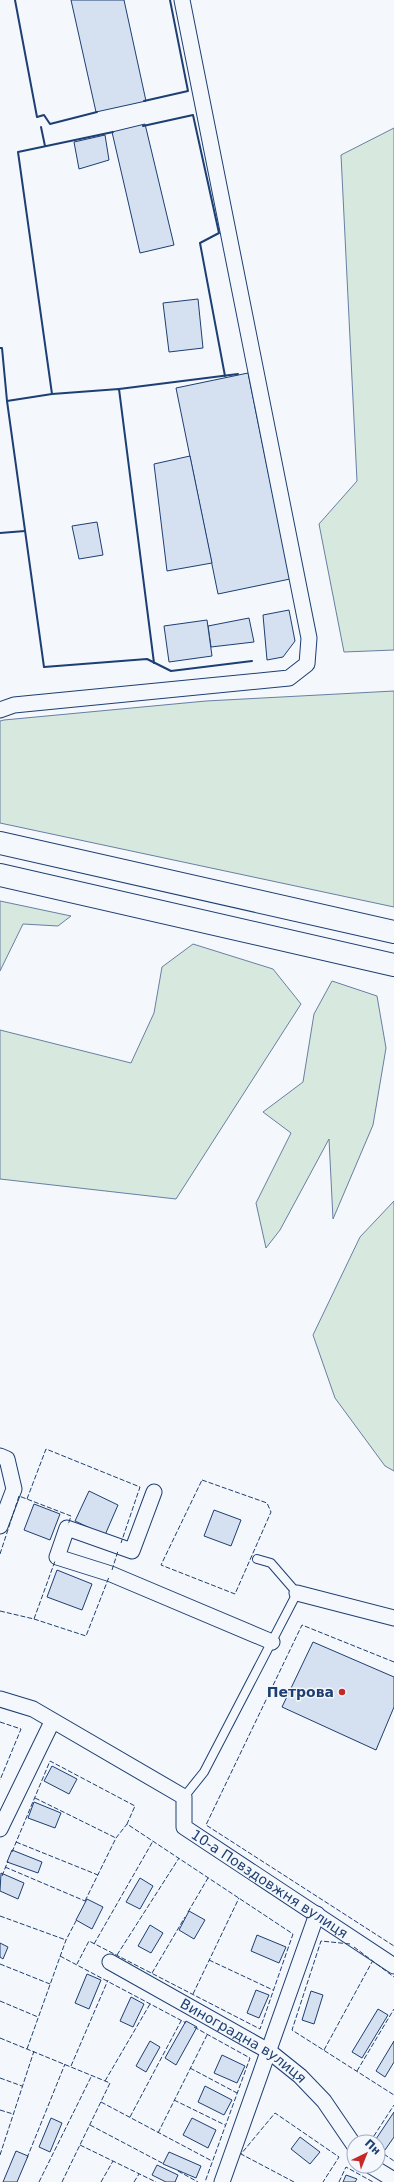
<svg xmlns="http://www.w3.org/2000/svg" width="394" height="2182" viewBox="0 0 394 2182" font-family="'DejaVu Sans',sans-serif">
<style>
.green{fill:#d7e8df;stroke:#687fa3}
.building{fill:#d5e0f0;stroke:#1d3f73}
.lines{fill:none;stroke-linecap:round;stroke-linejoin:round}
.lane-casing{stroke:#1d3f73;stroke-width:10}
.street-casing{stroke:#1d3f73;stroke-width:17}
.primary-casing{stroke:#1d3f73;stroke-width:24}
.lane{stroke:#f4f7fb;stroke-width:8}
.street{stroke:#f4f7fb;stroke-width:15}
.primary{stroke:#f4f7fb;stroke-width:22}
.fence{stroke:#1d3f73;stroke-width:1;stroke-dasharray:5 2;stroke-linecap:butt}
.wall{stroke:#1d3f73;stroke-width:2}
.poi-dot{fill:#c62828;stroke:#f4f7fb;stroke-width:1.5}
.labels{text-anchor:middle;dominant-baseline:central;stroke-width:3;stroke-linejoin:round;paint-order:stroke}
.poi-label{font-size:14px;font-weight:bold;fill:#1d3f73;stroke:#f4f7fb;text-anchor:end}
.street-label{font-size:14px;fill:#1d3f73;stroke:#f4f7fb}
</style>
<rect width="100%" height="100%" fill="#f4f7fb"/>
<g class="green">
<polygon points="394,128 394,650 344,652 319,524 357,481 341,155"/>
<polygon points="394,691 394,907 0,823 0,721 4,720 206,701"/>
<polygon points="0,901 71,916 58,926 23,924 0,971"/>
<polygon points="193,944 273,969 301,1004 176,1199 0,1179 0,1030 131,1063 154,1013 162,967"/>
<polygon points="332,981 377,996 386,1048 373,1125 333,1219 329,1139 280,1230 266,1248 256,1203 291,1133 263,1112 303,1082 314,1014"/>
<polygon points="394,1201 394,1471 385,1466 335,1398 313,1335 360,1237"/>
</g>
<g class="building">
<polygon points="71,0 124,0 146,101 96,112"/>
<polygon points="145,124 174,245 140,253 112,132"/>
<polygon points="105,135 109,160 79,169 74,142"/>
<polygon points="198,299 203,348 169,352 163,303"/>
<polygon points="248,373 290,579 218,594 176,388"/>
<polygon points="190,456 212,563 167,571 154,464"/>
<polygon points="97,522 103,555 79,559 72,526"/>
<polygon points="289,610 295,641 283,657 267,660 263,615"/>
<polygon points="249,618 254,642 211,647 208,626"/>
<polygon points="207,620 212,656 169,662 164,626"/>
<polygon points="89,1491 118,1505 105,1535 75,1521"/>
<polygon points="34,1504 60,1514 50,1540 24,1530"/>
<polygon points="214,1510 241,1520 231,1546 204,1536"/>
<polygon points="57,1570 92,1584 82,1610 47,1597"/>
<polygon points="313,1642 394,1677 394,1707 376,1750 282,1707"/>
<polygon points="52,1766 77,1779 69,1794 44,1781"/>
<polygon points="34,1802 61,1813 55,1828 28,1818"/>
<polygon points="12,1850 42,1862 38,1873 7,1862"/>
<polygon points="1,1873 24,1883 18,1899 0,1891"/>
<polygon points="140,1878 153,1886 140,1909 126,1902"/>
<polygon points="87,1899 103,1907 92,1929 76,1920"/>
<polygon points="189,1911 205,1920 194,1939 179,1930"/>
<polygon points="150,1925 163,1933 151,1953 138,1946"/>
<polygon points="257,1935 286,1947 279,1963 251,1951"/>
<polygon points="0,1943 8,1947 3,1959 0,1957"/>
<polygon points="87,1974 101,1980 89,2009 75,2003"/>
<polygon points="256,1990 269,1995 259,2018 247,2013"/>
<polygon points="311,1991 323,1995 314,2024 302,2020"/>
<polygon points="131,1997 144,2004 133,2027 120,2021"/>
<polygon points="378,2009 388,2015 362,2058 352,2052"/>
<polygon points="186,2021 197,2027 176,2065 165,2058"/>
<polygon points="150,2041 160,2047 146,2072 136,2066"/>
<polygon points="394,2041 394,2062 385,2077 376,2071"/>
<polygon points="222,2055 245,2066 237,2083 214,2073"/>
<polygon points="205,2086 232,2100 224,2115 198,2102"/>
<polygon points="394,2112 394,2137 385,2150 378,2146 378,2142 374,2142"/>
<polygon points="51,2118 62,2123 50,2152 39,2147"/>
<polygon points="192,2118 216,2130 208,2148 183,2135"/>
<polygon points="300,2137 320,2152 310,2164 291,2149"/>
<polygon points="16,2151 28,2156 17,2182 3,2182"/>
<polygon points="169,2152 201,2166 196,2178 163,2164"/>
<polygon points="157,2165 178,2175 175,2182 166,2182 152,2175"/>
<polygon points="346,2175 357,2179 355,2182 343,2182"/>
</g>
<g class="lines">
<g class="lane-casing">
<polyline id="lane" points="184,1797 204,1772 297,1593 271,1563 257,1559"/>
</g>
<g class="street-casing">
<g id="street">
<polyline points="0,710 14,705 289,678 307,664 309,638 182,0"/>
<polyline points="0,1456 7,1459 14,1489 0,1526"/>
<polyline points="154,1492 132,1551 67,1528 57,1557 111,1574 272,1642"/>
<polyline points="297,1593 394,1618"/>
<path id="s1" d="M0 1699 33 1709 184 1797V1827L394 1966"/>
<polyline points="0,1829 52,1722"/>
<path id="s2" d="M110 1962 270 2052 300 2076 324 2101 354 2145"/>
<polyline points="371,2166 394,2180"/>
<polyline points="222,2182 317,1914"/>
</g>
</g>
<g class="primary-casing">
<g id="primary">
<polyline points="0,843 394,932"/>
<polyline points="0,875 394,965"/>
</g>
</g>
<use href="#lane" class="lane"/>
<use href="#street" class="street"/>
<use href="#primary" class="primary"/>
<g class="fence">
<polygon points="202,1480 267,1503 271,1512 235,1594 161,1565"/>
<polyline points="27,1499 46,1449 140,1487 121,1543"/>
<polyline points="0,1554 19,1496 71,1516 68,1525"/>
<polyline points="112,1570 118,1551"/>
<polyline points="0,1611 34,1619 55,1561"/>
<polyline points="34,1619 86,1636 109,1577"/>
<polyline points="394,1662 302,1625 206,1825 394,1946"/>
<polyline points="0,1722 21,1729 0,1780"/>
<polyline points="35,1798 116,1838"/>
<polyline points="16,1842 98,1875"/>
<polyline points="12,1852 50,1761 135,1806 127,1824 293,1934 260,2029 89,1941 77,1964"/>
<polyline points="5,1867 85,1901"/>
<polyline points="2,1876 8,1861"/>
<polyline points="85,1901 116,1838 127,1824"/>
<polyline points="188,1912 208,1878"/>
<polyline points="0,1916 66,1940"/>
<polyline points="94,1944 153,1841"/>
<polyline points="350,1944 321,1941 292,2030 394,2095"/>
<polyline points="354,1947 394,1977"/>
<polyline points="117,1955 179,1858"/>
<polyline points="60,1956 186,2023"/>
<polyline points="209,1960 273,1990"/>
<polyline points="0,1964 50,1984"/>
<polyline points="152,1973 185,1917"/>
<polyline points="193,1994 239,1898"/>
<polyline points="0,2001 38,2017"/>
<polyline points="194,2027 250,2058 205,2182"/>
<polyline points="0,2038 110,2083 62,2182"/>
<polyline points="27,2049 66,1940 77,1919"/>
<polyline points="324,2050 372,1962"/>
<polyline points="71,2066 108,1980"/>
<polyline points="190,2068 237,2093"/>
<polyline points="357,2071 394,2009"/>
<polyline points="0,2078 22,2086"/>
<polyline points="105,2081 150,2004"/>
<polyline points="174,2100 225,2125"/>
<polyline points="101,2102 212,2161"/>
<polyline points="0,2110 13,2114"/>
<polyline points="130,2117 181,2021"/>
<polyline points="90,2125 164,2164"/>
<polyline points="158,2133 207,2035"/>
<polyline points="370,2142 394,2105"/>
<polyline points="80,2145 156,2182"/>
<polyline points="378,2150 394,2161"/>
<polyline points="0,2155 34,2051"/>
<polyline points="27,2158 65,2064"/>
<polyline points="178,2171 198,2182"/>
<polyline points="39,2182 92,2075"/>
<polyline points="101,2182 113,2161"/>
<polyline points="134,2182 139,2174"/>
<polyline points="294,2182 241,2154 275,2113 339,2157 323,2182"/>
<polyline points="339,2182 346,2167 373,2182"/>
</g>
<g class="wall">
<polyline points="15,0 37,117 44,115 50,124 97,112"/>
<polyline points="144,101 188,91 170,0"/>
<polyline points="143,126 193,115 219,233 200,243 225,376"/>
<polyline points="41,127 45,146"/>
<polyline points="0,348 2,348 7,401"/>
<polyline points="119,389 238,374"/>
<polyline points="52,394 18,152 113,132"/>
<polyline points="0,533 25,531"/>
<polyline points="154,663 119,389 52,394 7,401 44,667 147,659 171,671 252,661"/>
</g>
</g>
<circle class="poi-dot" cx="342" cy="1692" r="4"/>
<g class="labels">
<g class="poi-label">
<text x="334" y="1692">Петрова</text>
</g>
<g class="street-label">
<text stroke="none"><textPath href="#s1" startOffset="342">10-а Повздовжня вулиця</textPath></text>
<text stroke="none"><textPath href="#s2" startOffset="155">Виноградна вулиця</textPath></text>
</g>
</g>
<g transform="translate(366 2154) rotate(43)"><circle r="19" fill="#f4f7fb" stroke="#9eadc5"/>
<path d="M0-3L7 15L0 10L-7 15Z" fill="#c62828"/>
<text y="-6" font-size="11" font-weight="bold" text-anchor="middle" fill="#1d3f73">Пн</text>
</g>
</svg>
